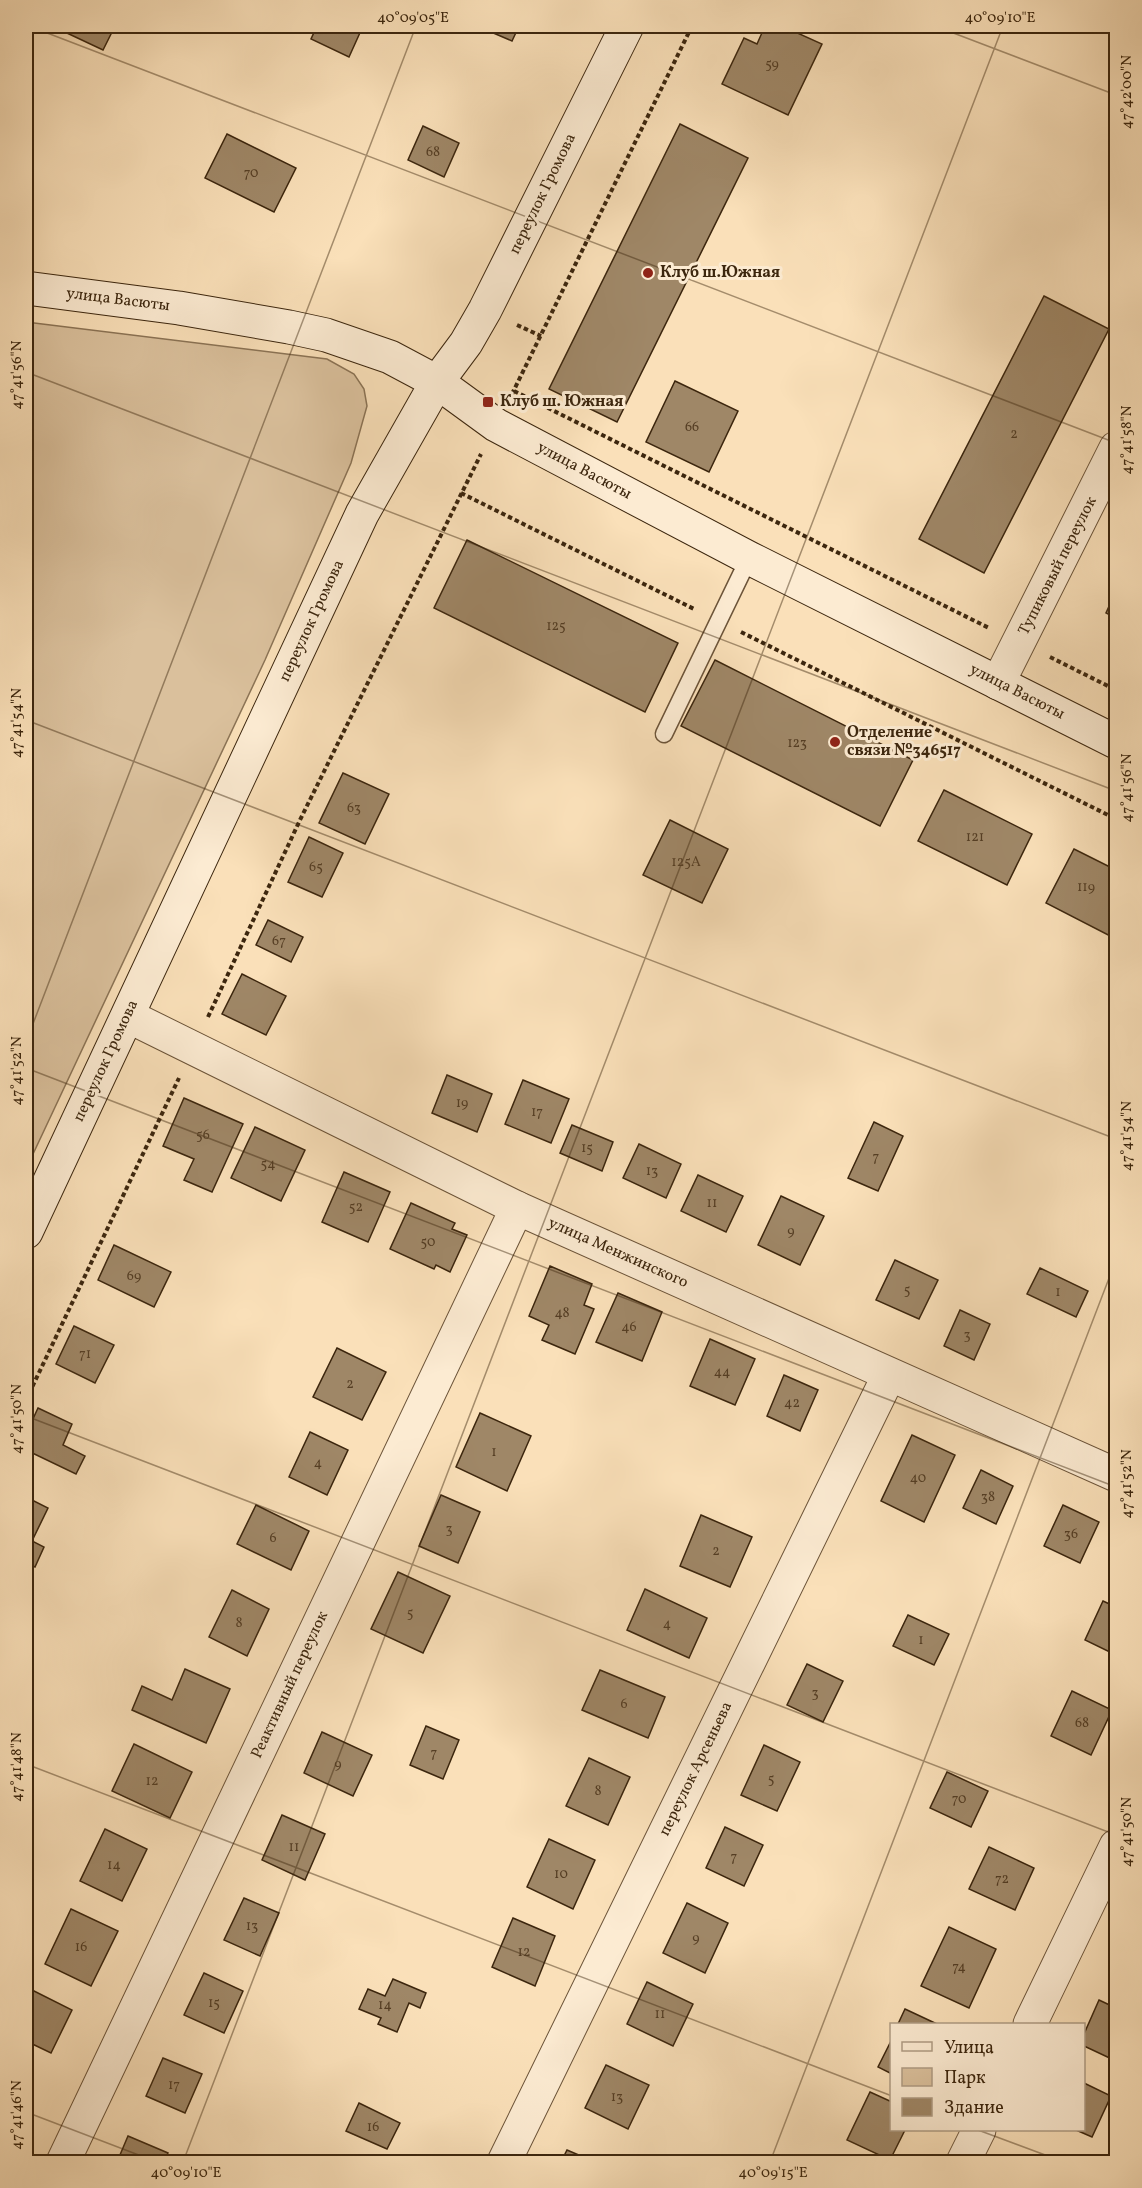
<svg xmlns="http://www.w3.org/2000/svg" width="1142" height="2188" viewBox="0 0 1142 2188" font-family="Vollkorn,serif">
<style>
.green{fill:#dac09c;stroke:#8b7355;stroke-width:1.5}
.building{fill:#9f8767;stroke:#3c260e;stroke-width:1.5}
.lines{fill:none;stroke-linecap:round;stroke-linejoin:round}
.lane-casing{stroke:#6c5439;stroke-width:19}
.street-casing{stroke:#6c5439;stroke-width:35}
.secondary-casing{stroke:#3c260e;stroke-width:35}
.path{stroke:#3c260e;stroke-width:4;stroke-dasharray:4.5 3;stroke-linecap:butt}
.lane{stroke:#fcebd2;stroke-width:16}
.street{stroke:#fcebd2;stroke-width:33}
.secondary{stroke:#fcebd2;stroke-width:33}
.ticks{fill:none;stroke:#3c260e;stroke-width:1.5;stroke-opacity:0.45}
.poi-dot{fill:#8f2418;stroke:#fcebd2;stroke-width:2}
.labels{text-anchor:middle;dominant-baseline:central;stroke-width:6;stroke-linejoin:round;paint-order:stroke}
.number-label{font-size:14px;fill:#553e24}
.street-label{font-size:16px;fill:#3c260e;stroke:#fcebd2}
.poi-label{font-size:16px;font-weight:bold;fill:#3c260e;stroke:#fcebd2;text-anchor:start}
.neatline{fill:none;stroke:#3c260e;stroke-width:2}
.ticks-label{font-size:15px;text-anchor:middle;fill:#3c260e}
</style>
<rect width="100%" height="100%" fill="#fae0b9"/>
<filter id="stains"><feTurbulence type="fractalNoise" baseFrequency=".00333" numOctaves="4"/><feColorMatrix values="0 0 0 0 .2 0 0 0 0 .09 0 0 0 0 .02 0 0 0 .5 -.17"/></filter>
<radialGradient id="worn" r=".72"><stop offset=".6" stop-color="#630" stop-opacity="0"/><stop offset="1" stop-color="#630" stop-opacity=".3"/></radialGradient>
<polygon class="green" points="26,322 327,359 354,374 364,389 367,406 351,463 265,660 26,1169"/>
<g class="building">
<polygon points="52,26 115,26 103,50"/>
<polygon points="317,26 363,26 349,57 311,39"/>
<polygon points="477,26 519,26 512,41"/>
<polygon points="765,26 782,26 822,44 788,115 722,84 744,38 757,44"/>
<polygon points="680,124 748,158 617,422 549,389"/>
<polygon points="423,126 459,143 444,177 408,160"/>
<polygon points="227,134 296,168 274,212 205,178"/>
<polygon points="1044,296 1109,329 984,573 919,539"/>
<polygon points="675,381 738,411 709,472 646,442"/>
<polygon points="467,540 678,643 645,712 434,608"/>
<polygon points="1116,591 1116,618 1106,613"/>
<polygon points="715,660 913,760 880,826 681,726"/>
<polygon points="343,773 389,794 365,844 319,823"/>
<polygon points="944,790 1032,834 1007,885 918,841"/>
<polygon points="670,820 728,849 702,903 643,875"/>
<polygon points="309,837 343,853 322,897 288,882"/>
<polygon points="1074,849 1116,870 1116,939 1046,903"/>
<polygon points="268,920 303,937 291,962 256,945"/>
<polygon points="242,974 286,996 266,1035 222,1014"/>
<polygon points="447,1075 492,1094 477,1132 432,1113"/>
<polygon points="523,1080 569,1099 551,1143 505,1124"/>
<polygon points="184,1098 243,1124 212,1192 184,1180 194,1159 163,1146"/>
<polygon points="874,1122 903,1136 878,1191 848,1178"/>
<polygon points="572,1125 613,1142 602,1171 560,1153"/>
<polygon points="255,1127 305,1150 281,1201 231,1178"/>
<polygon points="639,1144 681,1164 666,1198 623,1178"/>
<polygon points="344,1172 390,1192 368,1242 322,1222"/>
<polygon points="698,1175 743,1196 726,1232 681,1211"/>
<polygon points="781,1196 824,1216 800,1265 758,1245"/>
<polygon points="411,1203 455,1223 452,1229 467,1235 450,1272 436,1265 434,1269 390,1249"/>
<polygon points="114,1245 171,1272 154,1307 98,1280"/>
<polygon points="895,1260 938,1280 919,1319 876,1300"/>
<polygon points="550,1266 592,1284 584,1305 594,1309 575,1354 542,1340 549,1325 529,1316"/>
<polygon points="1040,1268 1088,1291 1076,1317 1027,1294"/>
<polygon points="618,1293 662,1312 642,1361 596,1342"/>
<polygon points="960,1310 990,1324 974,1360 944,1346"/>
<polygon points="74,1326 114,1345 95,1383 56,1364"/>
<polygon points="710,1339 755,1359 735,1405 690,1386"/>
<polygon points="337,1348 386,1372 362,1420 313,1397"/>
<polygon points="784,1375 818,1390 800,1431 767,1416"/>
<polygon points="38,1408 72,1424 63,1445 85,1456 76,1474 26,1450 26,1434"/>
<polygon points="480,1413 531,1436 507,1491 456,1467"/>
<polygon points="310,1432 348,1450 327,1495 289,1477"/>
<polygon points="912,1435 955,1455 924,1522 881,1501"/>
<polygon points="981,1470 1013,1486 996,1524 963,1508"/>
<polygon points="441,1495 480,1512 458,1563 419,1546"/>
<polygon points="26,1497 48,1508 32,1541 44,1547 35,1567 26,1563"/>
<polygon points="256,1505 309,1531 291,1570 237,1544"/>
<polygon points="1063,1505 1099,1522 1080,1563 1044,1546"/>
<polygon points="701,1515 752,1537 730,1587 680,1566"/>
<polygon points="398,1572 450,1596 423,1653 371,1629"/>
<polygon points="645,1589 707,1618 689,1658 627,1630"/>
<polygon points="232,1590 269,1609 247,1656 209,1637"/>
<polygon points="1103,1601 1116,1607 1116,1655 1085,1640"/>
<polygon points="908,1615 949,1634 934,1665 893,1646"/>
<polygon points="807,1664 843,1681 823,1722 787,1705"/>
<polygon points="185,1669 230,1689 206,1743 132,1710 142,1686 172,1700"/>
<polygon points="600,1670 665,1697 648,1738 582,1710"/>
<polygon points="1072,1691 1112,1710 1091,1755 1051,1736"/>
<polygon points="426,1726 459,1740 443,1779 410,1765"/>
<polygon points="322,1732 372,1755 353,1796 304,1773"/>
<polygon points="134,1744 192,1772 170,1818 112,1791"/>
<polygon points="764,1745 800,1762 777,1811 741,1795"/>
<polygon points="589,1758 630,1777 608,1825 566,1806"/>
<polygon points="947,1772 988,1791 971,1827 930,1808"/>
<polygon points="282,1815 325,1834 305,1880 262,1860"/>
<polygon points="725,1827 763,1845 744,1886 706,1868"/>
<polygon points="105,1829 147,1849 122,1901 80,1881"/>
<polygon points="549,1839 595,1860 573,1909 527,1887"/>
<polygon points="989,1847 1034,1868 1015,1910 969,1889"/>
<polygon points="244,1898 279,1913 260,1956 224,1940"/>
<polygon points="687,1903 728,1923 705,1973 663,1953"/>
<polygon points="71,1909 118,1931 91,1986 45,1964"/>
<polygon points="513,1918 555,1936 535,1986 492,1967"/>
<polygon points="949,1927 996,1949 969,2008 921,1986"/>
<polygon points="204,1973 243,1991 224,2033 184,2015"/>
<polygon points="393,1979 426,1993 420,2008 409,2003 397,2032 378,2024 381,2018 359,2009 368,1989 385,1996"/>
<polygon points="647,1982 693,2004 673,2046 627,2024"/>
<polygon points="32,1990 72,2010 51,2053 26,2041 26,2003"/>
<polygon points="1099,2000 1116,2008 1116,2061 1084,2046 1084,2034"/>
<polygon points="905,2009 937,2024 898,2024"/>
<polygon points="892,2039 892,2074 878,2067"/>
<polygon points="163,2058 202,2074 185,2113 146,2096"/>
<polygon points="606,2065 649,2085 628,2129 585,2108"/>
<polygon points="1084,2083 1111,2096 1092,2137 1076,2130 1084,2130"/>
<polygon points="870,2092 892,2102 892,2130 905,2130 890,2160 847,2140"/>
<polygon points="359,2103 400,2123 387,2149 346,2131"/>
<polygon points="128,2136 168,2153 164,2162 117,2162"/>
<polygon points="567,2150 595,2162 561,2162"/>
</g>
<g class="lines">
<g class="lane-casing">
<polyline id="lane" points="664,734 749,558"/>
</g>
<g class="street-casing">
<g id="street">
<polyline points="998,683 1116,448"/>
<polyline points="128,1016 517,1208 1116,1475"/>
<polyline points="1030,2024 1116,1846"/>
<polyline points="63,2162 517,1208"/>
<polyline points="504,2162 889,1375"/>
<polyline points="963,2162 979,2130"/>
</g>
</g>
<g class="secondary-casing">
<g id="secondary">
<polyline points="26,288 179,308 289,327 326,335 390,357 437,382 496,425 749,558 1116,742"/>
<polyline points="26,1232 362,514 437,382 466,343 485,310 627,26"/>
</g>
</g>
<g class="path">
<polyline points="517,325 541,336"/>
<polyline points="514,391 989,628"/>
<polyline points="512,394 692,26"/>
<polyline points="461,493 696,610"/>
<polyline points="741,632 1116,819"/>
<polyline points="1050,657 1116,690"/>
<polyline points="208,1017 300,820 481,454"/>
<polyline points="26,1400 179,1078"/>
</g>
<use href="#lane" class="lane"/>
<use href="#street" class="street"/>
<use href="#secondary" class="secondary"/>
</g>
<path class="ticks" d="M29 26 1116 443M935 26 1116 95M26 372 1116 791M26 720 1116 1139M26 1042 416 26M26 1068 1116 1487M26 1416 1116 1835M26 1764 892 2096M26 2112 157 2162M978 2130 1064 2162M183 2162 1003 26M770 2162 1116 1260"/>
<g class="poi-dot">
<circle cx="648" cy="273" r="6"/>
<rect x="482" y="396" width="12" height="12" rx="3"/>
<circle cx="835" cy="742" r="6"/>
</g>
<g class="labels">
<g class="number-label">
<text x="772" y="64">59</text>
<text x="433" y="152">68</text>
<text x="251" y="173">70</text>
<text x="692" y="427">66</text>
<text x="1014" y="434">2</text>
<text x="556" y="626">125</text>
<text x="797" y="743">123</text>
<text x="354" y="808">63</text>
<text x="975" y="837">121</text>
<text x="686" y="862">125А</text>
<text x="316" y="867">65</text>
<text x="1086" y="887">119</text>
<text x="279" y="941">67</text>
<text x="462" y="1103">19</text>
<text x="537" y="1112">17</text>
<text x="203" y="1135">56</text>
<text x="587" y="1148">15</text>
<text x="876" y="1157">7</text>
<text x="268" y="1164">54</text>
<text x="652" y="1171">13</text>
<text x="712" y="1203">11</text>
<text x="356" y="1207">52</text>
<text x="791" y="1231">9</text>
<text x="428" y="1242">50</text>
<text x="134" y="1276">69</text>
<text x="907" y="1290">5</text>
<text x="1058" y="1292">1</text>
<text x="562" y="1313">48</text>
<text x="629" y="1327">46</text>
<text x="967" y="1335">3</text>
<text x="85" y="1354">71</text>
<text x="722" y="1372">44</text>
<text x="350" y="1384">2</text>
<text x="792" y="1403">42</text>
<text x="494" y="1452">1</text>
<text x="318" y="1463">4</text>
<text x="918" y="1478">40</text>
<text x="988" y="1497">38</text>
<text x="449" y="1529">3</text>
<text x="1071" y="1534">36</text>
<text x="273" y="1538">6</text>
<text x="716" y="1551">2</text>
<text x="410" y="1613">5</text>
<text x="239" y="1623">8</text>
<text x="667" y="1624">4</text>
<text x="921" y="1640">1</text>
<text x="815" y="1693">3</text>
<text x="624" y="1704">6</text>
<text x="1082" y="1723">68</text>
<text x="434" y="1753">7</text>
<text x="338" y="1764">9</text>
<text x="771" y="1779">5</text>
<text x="152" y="1781">12</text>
<text x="598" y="1791">8</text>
<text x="959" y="1799">70</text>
<text x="294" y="1847">11</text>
<text x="734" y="1857">7</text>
<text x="114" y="1865">14</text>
<text x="561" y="1874">10</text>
<text x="1002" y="1879">72</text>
<text x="252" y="1926">13</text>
<text x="696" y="1938">9</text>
<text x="81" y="1947">16</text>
<text x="524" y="1952">12</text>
<text x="959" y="1967">74</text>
<text x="214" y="2003">15</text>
<text x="385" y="2005">14</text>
<text x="660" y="2014">11</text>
<text x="174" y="2085">17</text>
<text x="617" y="2097">13</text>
<text x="373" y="2127">16</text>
</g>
<g class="street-label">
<text transform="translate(543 194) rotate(-64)">переулок Громова</text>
<text transform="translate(118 300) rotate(7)">улица Васюты</text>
<text transform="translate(584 471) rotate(28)">улица Васюты</text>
<text transform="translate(1058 566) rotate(-63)">Тупиковый переулок</text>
<text transform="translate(312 621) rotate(-65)">переулок Громова</text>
<text transform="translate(1017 692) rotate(27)">улица Васюты</text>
<text transform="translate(106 1061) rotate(-65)">переулок Громова</text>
<text transform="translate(618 1253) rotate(24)">улица Менжинского</text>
<text transform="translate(290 1685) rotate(-65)">Реактивный переулок</text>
<text transform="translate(696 1769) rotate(-64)">переулок Арсеньева</text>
</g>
<g class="poi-label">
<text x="660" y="273">Клуб ш.Южная</text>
<text x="500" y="402">Клуб ш. Южная</text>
<text x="847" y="733">Отделение<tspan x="847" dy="18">связи №346517</tspan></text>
</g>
</g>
<rect width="1142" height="2188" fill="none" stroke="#fae0b9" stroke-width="66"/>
<rect x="890" y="2023" width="195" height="108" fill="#fcebd2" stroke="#af9c84" stroke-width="1.5"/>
<rect x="902" y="2042" width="30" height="9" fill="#fcebd2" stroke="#af9c84" stroke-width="1.5"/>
<text x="944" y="2053" font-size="18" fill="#3c260e">Улица</text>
<rect x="902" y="2068" width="30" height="18" fill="#dac09c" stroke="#af9c84" stroke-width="1.5"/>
<text x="944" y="2083" font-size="18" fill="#3c260e">Парк</text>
<rect x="902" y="2098" width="30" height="18" fill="#9f8767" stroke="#af9c84" stroke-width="1.5"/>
<text x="944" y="2113" font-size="18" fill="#3c260e">Здание</text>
<rect x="33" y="33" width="1076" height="2122" class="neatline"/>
<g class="ticks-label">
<text x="413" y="22">40°09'05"E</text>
<text x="1000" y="22">40°09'10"E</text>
<text transform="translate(1126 92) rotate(-90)" y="5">47°42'00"N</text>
<text transform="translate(16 375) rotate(-90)" y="5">47°41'56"N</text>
<text transform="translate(1126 440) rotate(-90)" y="5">47°41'58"N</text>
<text transform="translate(16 723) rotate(-90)" y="5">47°41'54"N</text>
<text transform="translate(1126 788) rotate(-90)" y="5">47°41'56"N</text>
<text transform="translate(16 1071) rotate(-90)" y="5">47°41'52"N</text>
<text transform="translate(1126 1136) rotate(-90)" y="5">47°41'54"N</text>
<text transform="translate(16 1419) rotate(-90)" y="5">47°41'50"N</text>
<text transform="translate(1126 1484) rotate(-90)" y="5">47°41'52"N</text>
<text transform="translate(16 1767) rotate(-90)" y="5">47°41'48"N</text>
<text transform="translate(1126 1832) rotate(-90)" y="5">47°41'50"N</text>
<text transform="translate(16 2115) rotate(-90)" y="5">47°41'46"N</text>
<text x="186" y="2177">40°09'10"E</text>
<text x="773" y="2177">40°09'15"E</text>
</g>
<rect width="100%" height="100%" filter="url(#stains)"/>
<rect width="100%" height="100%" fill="url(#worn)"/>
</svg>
